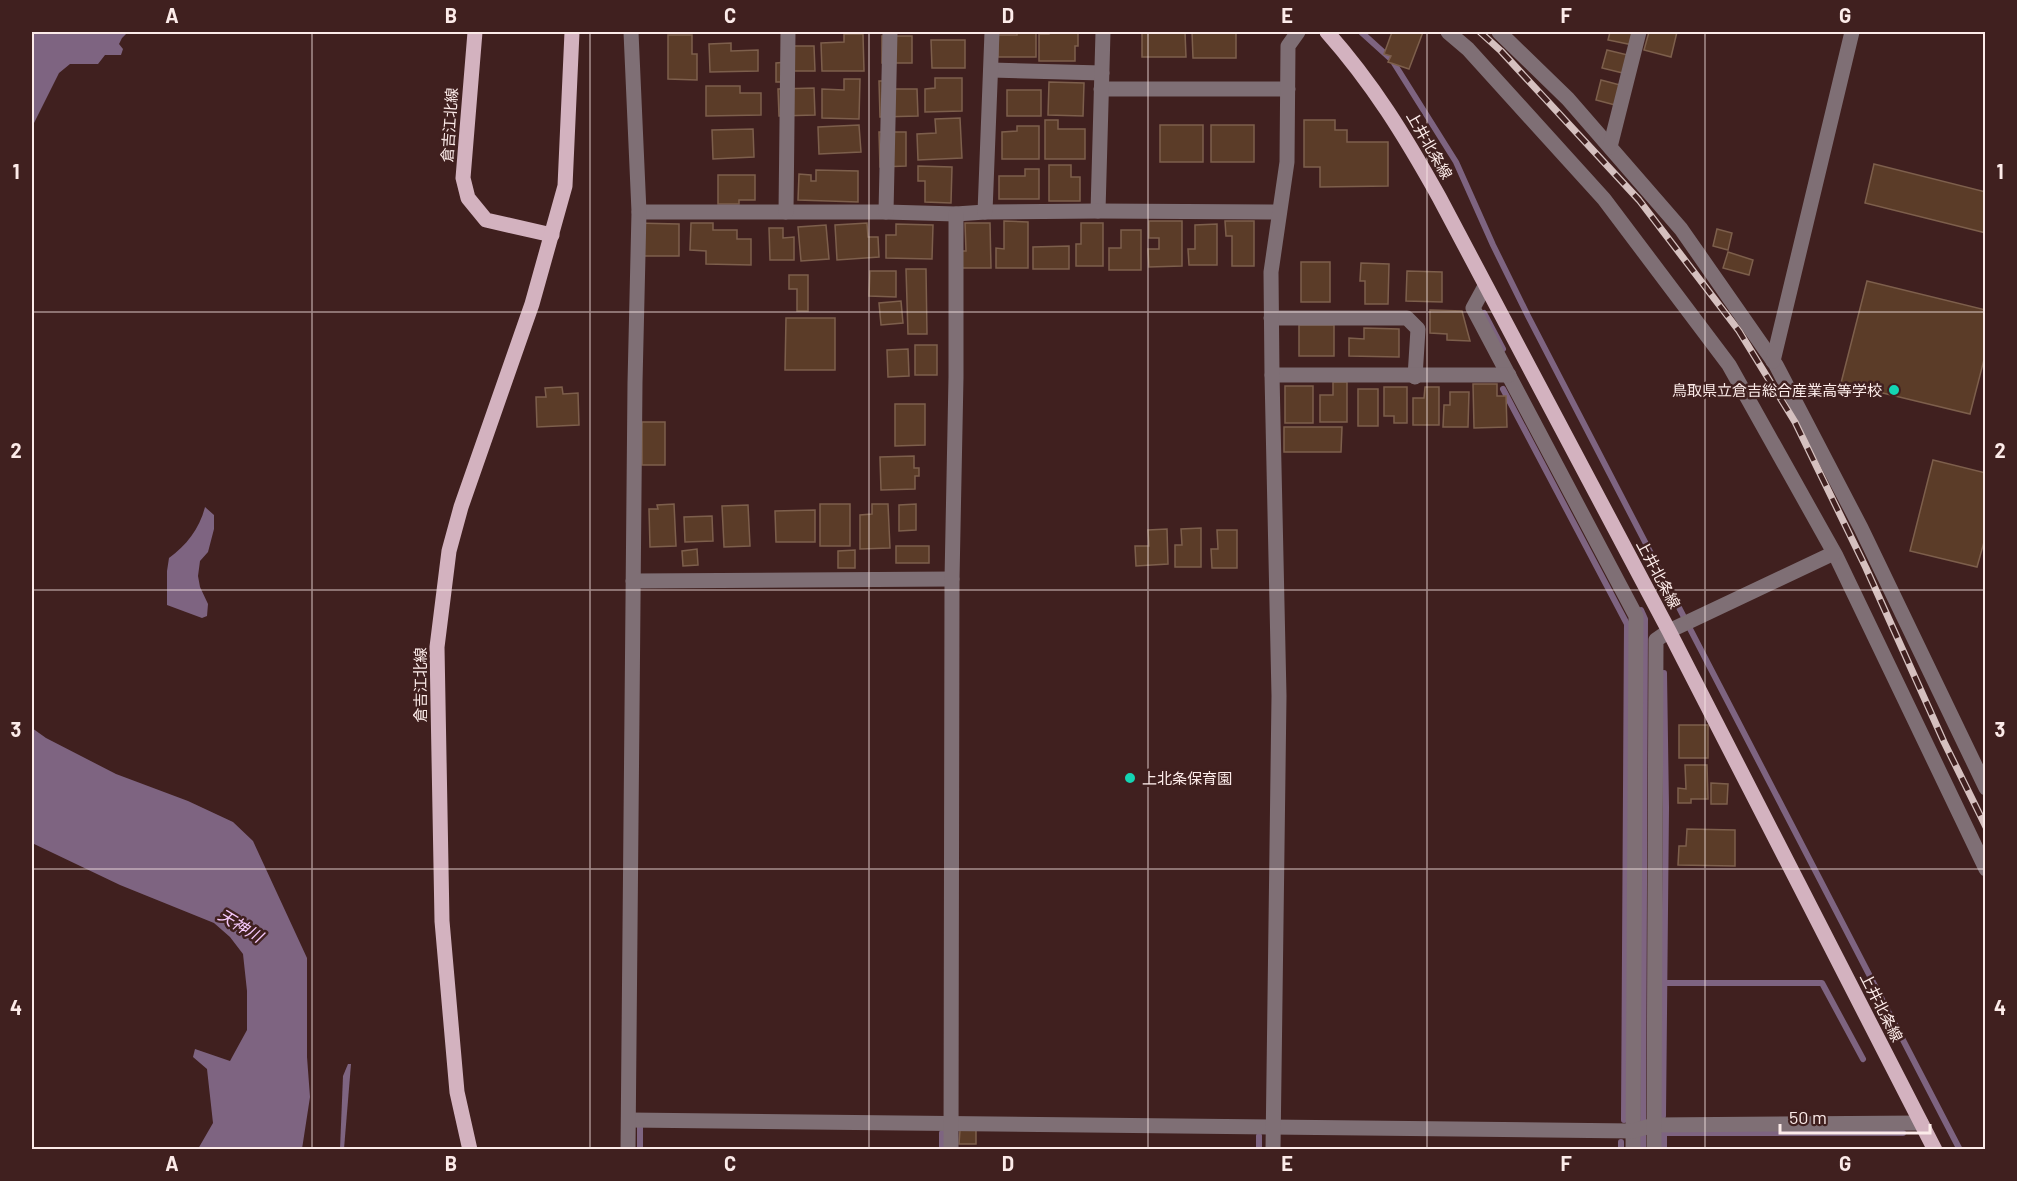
<svg xmlns="http://www.w3.org/2000/svg" width="2017" height="1181" viewBox="0 0 2017 1181" font-family="Barlow,'Noto Sans JP',sans-serif">
<style>
.water{fill:#7e6481}
.lines{fill:none;stroke-linecap:round;stroke-linejoin:round}
.stream{stroke:#7e6481;stroke-width:6}
.building{fill:#5b3c28;stroke:#7d5f4c;stroke-width:1.5}
.minor{stroke:#7f6f75;stroke-width:15}
.major{stroke:#d3b2bf;stroke-width:15}
.rail-casing{stroke:#d5c0bf;stroke-width:7}
.rail{stroke:#40201f;stroke-width:4.5;stroke-dasharray:14;stroke-linecap:butt}
.grid{fill:none;stroke:#fcebe9;stroke-width:1.5;stroke-opacity:0.55}
.poi-dot{fill:#14d5b3;stroke:#40201f;stroke-width:2}
.labels{text-anchor:middle;dominant-baseline:central;stroke-width:5;stroke-linejoin:round;paint-order:stroke}
.street-label{font-size:15px;fill:#fcebe9;stroke:#40201f}
.poi-label{font-size:15px;fill:#fcebe9;stroke:#40201f;text-anchor:end}
.water-label{font-size:16px;font-style:italic;fill:#f6c9fc;stroke:#40201f}
.neatline{fill:none;stroke:#fcebe9;stroke-width:2}
.grid-label{font-size:20px;text-anchor:middle;font-weight:bold;fill:#fcebe9}
</style>
<rect width="100%" height="100%" fill="#40201f"/>
<g class="water">
<polygon points="32,32 128,32 122,38 119,44 123,49 121,55 105,55 98,64 70,64 59,73 32,127"/>
<path d="M205 507 214 515V529L208 552 200 561 198 576 200 587 208 604 207 616 202 618 167 605V571L169 558C186 546 200 528 205 507Z"/>
<polygon points="32,728 46,738 116,774 188,801 233,822 253,841 307,958 307,1057 310,1097 302,1149 198,1149 213,1123 207,1069 193,1057 195,1049 230,1061 247,1030 247,991 243,954 230,937 214,923 120,885 32,843"/>
<polygon points="348,1064 351,1064 344,1149 340,1149 343,1076"/>
</g>
<g class="lines">
<g class="stream">
<polyline points="1361,32 1392,60 1456,162 1493,245 1528,316 1960,1150"/>
<polyline points="1484,313 1503,349"/>
<polyline points="1503,389 1627,624 1624,1120"/>
<polyline points="1641,610 1645,619 1643,1150"/>
<polyline points="1665,983 1822,983 1863,1059"/>
<polyline points="1663,1116 1666,807 1664,673"/>
<polyline points="1259,1136 1259,1150"/>
<polyline points="640,1150 640,1127"/>
<polyline points="942,1150 942,1133"/>
<polyline points="1621,1150 1621,1142"/>
<polyline points="1664,1150 1664,1133 1903,1133"/>
</g>
</g>
<g class="building">
<polygon points="1017,32 1036,32 1036,57 998,57 998,35 1017,35"/>
<polygon points="1049,32 1078,32 1078,46 1075,46 1075,61 1039,61 1039,34 1049,34"/>
<polygon points="1142,32 1185,32 1186,57 1142,57"/>
<polygon points="1192,32 1236,32 1236,58 1193,58"/>
<polygon points="1392,32 1423,32 1409,69 1388,62 1391,56 1384,54"/>
<polygon points="1610,32 1636,32 1633,45 1608,40"/>
<polygon points="1649,32 1677,32 1671,57 1644,50"/>
<polygon points="844,34 863,34 864,71 822,71 821,43 844,42"/>
<polygon points="668,35 692,35 692,54 697,54 697,80 668,79"/>
<rect x="882" y="36" width="30" height="27"/>
<polygon points="931,40 965,40 965,68 932,68"/>
<polygon points="731,43 731,51 758,50 758,71 710,72 709,44"/>
<polygon points="787,46 814,46 815,71 790,71 790,82 776,82 776,63 787,62"/>
<polygon points="1607,50 1632,56 1627,74 1602,68"/>
<polygon points="935,78 962,78 962,111 925,112 925,89 935,88"/>
<polygon points="844,79 860,79 859,119 822,118 822,89 844,90"/>
<polygon points="1601,80 1624,86 1619,106 1596,100"/>
<polygon points="879,81 894,81 894,89 917,89 918,116 880,117"/>
<polygon points="1049,82 1084,83 1083,116 1048,115"/>
<polygon points="706,86 740,86 740,93 761,93 761,115 706,116"/>
<polygon points="814,88 815,115 779,116 778,89"/>
<rect x="1007" y="90" width="34" height="26"/>
<polygon points="960,118 962,158 918,160 917,134 936,133 935,119"/>
<polygon points="1045,120 1058,120 1058,129 1085,129 1085,159 1045,159"/>
<polygon points="1304,120 1335,120 1335,130 1347,130 1347,142 1388,142 1388,186 1320,187 1320,167 1304,167"/>
<polygon points="859,125 861,152 819,154 818,127"/>
<rect x="1160" y="125" width="43" height="37"/>
<rect x="1211" y="125" width="43" height="37"/>
<polygon points="1017,126 1039,126 1039,159 1002,159 1002,132 1017,131"/>
<polygon points="753,129 754,157 713,159 712,130"/>
<polygon points="879,132 906,132 906,166 880,167"/>
<polygon points="1874,164 1986,192 1986,233 1865,203"/>
<polygon points="1049,165 1071,165 1071,177 1080,177 1080,201 1049,201"/>
<polygon points="918,166 952,167 951,203 925,202 925,181 918,181"/>
<polygon points="1025,169 1039,169 1039,199 999,199 999,176 1025,176"/>
<polygon points="816,170 858,171 858,202 798,200 799,174 811,175 811,181 816,181"/>
<polygon points="718,175 755,175 755,200 739,200 739,204 718,204"/>
<polygon points="1004,221 1028,222 1028,268 996,268 996,248 1004,249"/>
<polygon points="1149,221 1182,221 1182,266 1149,267 1148,249 1159,249 1159,238 1149,238"/>
<polygon points="1225,221 1254,221 1254,266 1232,266 1232,236 1226,236"/>
<polygon points="635,223 679,224 679,256 635,256"/>
<polygon points="691,223 713,223 713,230 737,230 737,239 751,239 751,265 706,264 706,251 690,250"/>
<polygon points="867,223 868,237 878,237 879,257 837,260 835,225"/>
<polygon points="965,223 990,223 991,268 956,268 956,251 966,251"/>
<polygon points="1081,223 1103,223 1103,266 1076,266 1076,244 1081,244"/>
<polygon points="896,224 933,225 932,259 886,258 886,235 896,235"/>
<polygon points="1217,224 1217,265 1189,265 1188,249 1195,249 1195,225"/>
<polygon points="826,225 829,259 801,261 798,227"/>
<polygon points="769,228 783,228 783,238 794,237 794,260 770,260"/>
<polygon points="1717,229 1732,233 1728,250 1713,246"/>
<polygon points="1121,230 1141,230 1141,270 1109,270 1109,248 1121,248"/>
<polygon points="1069,246 1069,269 1033,269 1033,247"/>
<polygon points="1728,252 1753,260 1749,275 1723,268"/>
<rect x="1301" y="262" width="29" height="40"/>
<polygon points="1361,263 1389,264 1388,304 1365,304 1365,281 1360,281"/>
<polygon points="906,269 926,269 927,334 908,334"/>
<polygon points="870,271 896,271 896,297 869,296"/>
<polygon points="1407,271 1442,272 1442,302 1406,301"/>
<polygon points="789,275 808,275 808,311 797,311 797,289 789,289"/>
<polygon points="1867,281 1986,310 1986,352 1970,414 1841,383"/>
<polygon points="901,301 903,323 881,325 879,303"/>
<polygon points="1430,310 1462,311 1470,341 1447,340 1447,334 1430,333"/>
<polygon points="786,318 835,318 835,370 785,370"/>
<rect x="1299" y="325" width="35" height="31"/>
<polygon points="1364,328 1399,329 1399,357 1349,356 1349,338 1364,339"/>
<rect x="915" y="345" width="22" height="30"/>
<polygon points="908,349 909,376 888,377 887,350"/>
<polygon points="1333,382 1347,382 1347,422 1320,422 1320,395 1333,395"/>
<polygon points="1473,384 1497,384 1497,396 1506,396 1507,427 1474,428"/>
<rect x="1285" y="386" width="28" height="37"/>
<polygon points="562,387 563,394 578,393 579,425 537,427 536,397 546,397 545,388"/>
<polygon points="1384,387 1407,387 1407,423 1394,423 1394,416 1384,416"/>
<polygon points="1425,387 1439,387 1439,425 1413,425 1413,398 1424,398"/>
<rect x="1358" y="389" width="20" height="37"/>
<polygon points="1450,392 1469,392 1468,427 1443,427 1444,405 1450,405"/>
<polygon points="895,404 925,404 925,445 895,446"/>
<rect x="642" y="422" width="23" height="43"/>
<polygon points="1284,427 1342,427 1341,452 1284,452"/>
<polygon points="914,456 914,468 919,468 919,476 915,476 915,489 881,490 880,457"/>
<polygon points="1933,460 1986,473 1986,535 1977,567 1910,551"/>
<polygon points="674,504 676,546 650,547 649,509 658,509 657,505"/>
<rect x="820" y="504" width="30" height="42"/>
<polygon points="872,504 888,504 890,548 860,549 860,515 872,514"/>
<polygon points="916,504 916,530 899,531 899,505"/>
<polygon points="748,505 750,546 724,547 722,506"/>
<polygon points="815,510 815,542 776,542 775,511"/>
<polygon points="712,516 713,541 685,542 684,517"/>
<polygon points="1201,528 1201,567 1175,567 1175,545 1182,545 1181,529"/>
<polygon points="1167,529 1168,564 1136,566 1135,546 1149,546 1148,530"/>
<polygon points="1217,530 1237,530 1237,568 1212,568 1211,549 1218,549"/>
<rect x="896" y="546" width="33" height="17"/>
<polygon points="697,549 698,565 683,566 682,551"/>
<polygon points="855,550 855,568 838,568 838,551"/>
<rect x="1679" y="725" width="29" height="33"/>
<polygon points="1685,765 1707,765 1708,799 1691,799 1691,803 1678,803 1678,788 1686,789"/>
<polygon points="1711,783 1728,784 1727,804 1711,804"/>
<polygon points="1687,829 1735,830 1735,866 1678,865 1679,846 1686,846"/>
<polygon points="960,1130 976,1130 976,1144 959,1144"/>
</g>
<g class="lines">
<g class="minor">
<polyline points="1448,32 1468,49 1604,199 1729,365 1836,556 1986,869"/>
<polyline points="1499,32 1568,99 1681,229 1776,365 1861,528 1986,788"/>
<polyline points="991,70 1102,73"/>
<polyline points="1101,89 1288,89"/>
<polyline points="1610,147 1639,32"/>
<polyline points="1098,211 1103,32"/>
<polyline points="639,212 886,212 956,214 985,212 1098,211 1279,212"/>
<polyline points="786,212 788,32"/>
<polyline points="886,212 890,32"/>
<polyline points="985,212 992,32"/>
<polyline points="1485,286 1473,308 1636,616 1633,1150"/>
<polyline points="1271,318 1407,318 1418,329 1415,377"/>
<polyline points="1773,361 1852,32"/>
<polyline points="1272,375 1509,375"/>
<polyline points="633,581 952,579"/>
<polyline points="629,1120 1633,1131 1654,1125 1921,1123"/>
<polyline points="628,1150 635,383 639,212 631,32"/>
<polyline points="951,1150 952,579 956,377 956,214"/>
<polyline points="1273,1150 1279,696 1272,375 1271,272 1287,162 1288,46 1298,32"/>
<polyline points="1654,1150 1656,640 1669,631 1834,553"/>
</g>
<g class="major">
<polyline points="475,32 463,178 468,198 486,220 552,235"/>
<path d="M1327 32C1373 84 1405 136 1439 197L1669 631 1935 1150"/>
<polyline points="470,1150 457,1092 442,921 437,647 449,551 461,507 532,304 565,186 572,32"/>
</g>
<g class="rail-casing">
<polyline id="rail" points="1480,32 1501,51 1639,200 1739,331 1795,422 1866,568 1944,742 1986,827"/>
</g>
<use href="#rail" class="rail"/>
</g>
<path class="grid" d="M312 32V1150M590 32V1150M869 32V1150M1148 32V1150M1427 32V1150M1705 32V1150M32 312H1986M32 590H1986M32 869H1986"/>
<g class="poi-dot">
<circle cx="1894" cy="390" r="6"/>
<circle cx="1130" cy="778" r="6"/>
</g>
<g class="labels">
<g class="street-label">
<text transform="translate(449 125) rotate(-86)">倉吉江北線</text>
<text transform="translate(1430 145) rotate(60)">上井北条線</text>
<text transform="translate(1659 574) rotate(62)">上井北条線</text>
<text transform="translate(420 685) rotate(-90)">倉吉江北線</text>
<text transform="translate(1882 1007) rotate(63)">上井北条線</text>
</g>
<g class="poi-label">
<text x="1882" y="390">鳥取県立倉吉総合産業高等学校</text>
<text x="1142" y="778" text-anchor="start">上北条保育園</text>
</g>
<g class="water-label">
<text transform="translate(241 925) rotate(31)">天神川</text>
</g>
</g>
<rect width="2017" height="1181" fill="none" stroke="#40201f" stroke-width="66"/>
<path d="M1780 1124v9h150v-9" fill="none" stroke="#fcebe9" stroke-width="3"/>
<text x="1789" y="1124" font-size="18" fill="#fcebe9" stroke="#40201f" stroke-width="4.5" paint-order="stroke">50 m</text>
<rect x="33" y="33" width="1951" height="1115" class="neatline"/>
<g class="grid-label">
<text x="172" y="23">A</text>
<text x="451" y="23">B</text>
<text x="730" y="23">C</text>
<text x="1008" y="23">D</text>
<text x="1287" y="23">E</text>
<text x="1566" y="23">F</text>
<text x="1845" y="23">G</text>
<text x="16" y="179">1</text>
<text x="2000" y="179">1</text>
<text x="16" y="458">2</text>
<text x="2000" y="458">2</text>
<text x="16" y="737">3</text>
<text x="2000" y="737">3</text>
<text x="16" y="1015">4</text>
<text x="2000" y="1015">4</text>
<text x="172" y="1171">A</text>
<text x="451" y="1171">B</text>
<text x="730" y="1171">C</text>
<text x="1008" y="1171">D</text>
<text x="1287" y="1171">E</text>
<text x="1566" y="1171">F</text>
<text x="1845" y="1171">G</text>
</g>
</svg>
